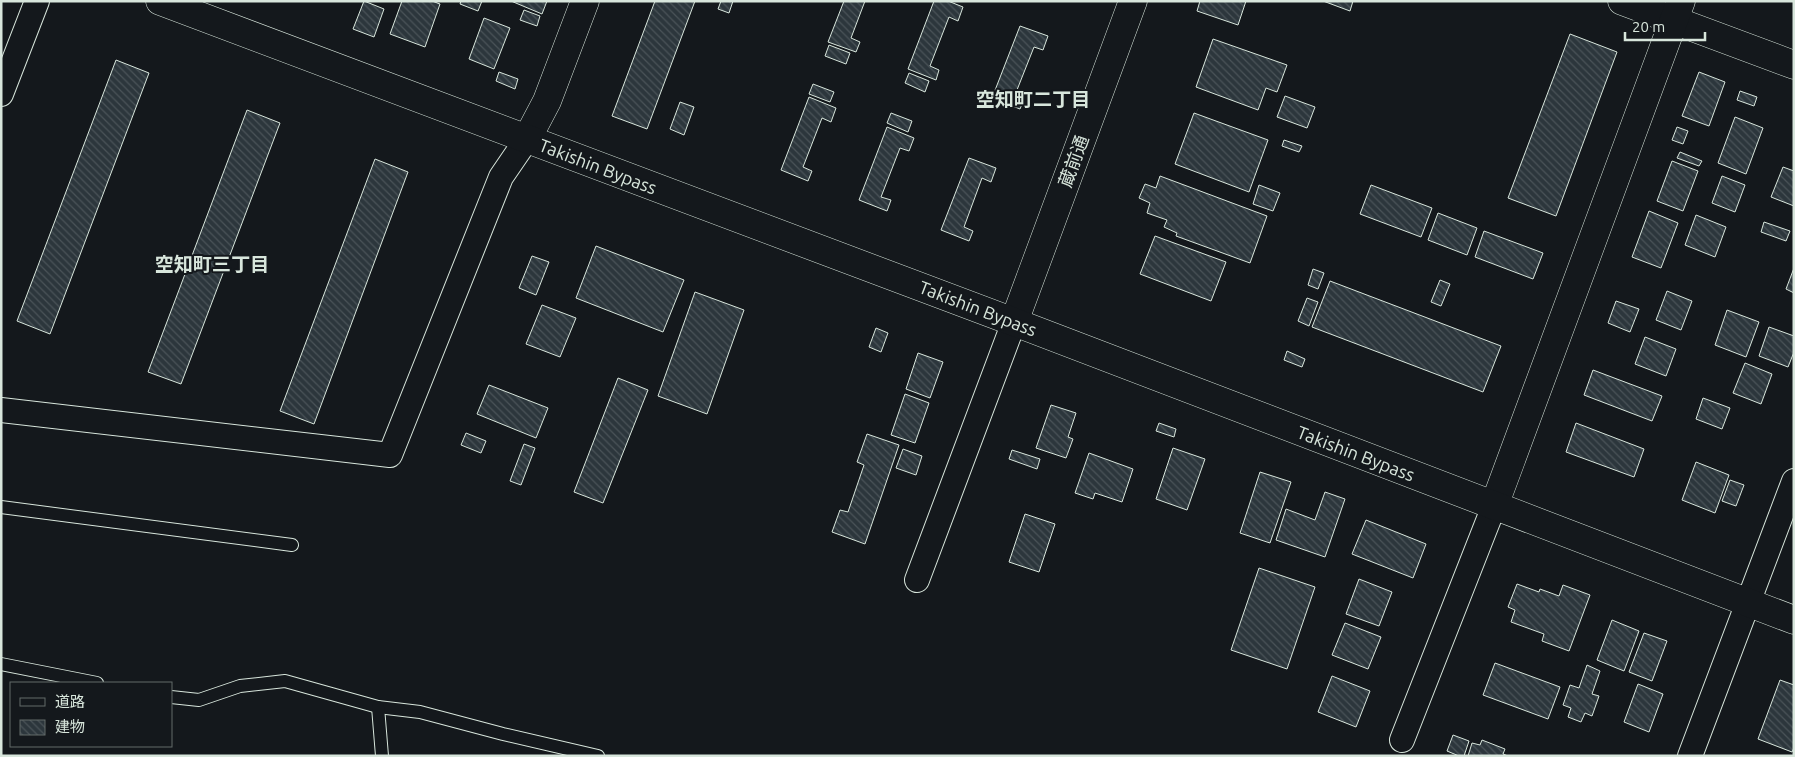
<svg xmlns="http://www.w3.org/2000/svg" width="1795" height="757" viewBox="0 0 1795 757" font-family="Ubuntu,'Noto Sans JP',sans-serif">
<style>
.building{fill:url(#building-back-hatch);stroke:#d8e6dc}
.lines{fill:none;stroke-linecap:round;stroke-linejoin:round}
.lane-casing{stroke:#d8e6dc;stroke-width:14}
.street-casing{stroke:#d8e6dc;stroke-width:26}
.secondary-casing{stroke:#d8e6dc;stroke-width:29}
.highway-casing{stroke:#d8e6dc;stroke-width:29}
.lane{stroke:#14181c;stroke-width:12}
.street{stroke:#14181c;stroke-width:24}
.secondary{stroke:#14181c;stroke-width:28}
.highway{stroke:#14181c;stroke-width:28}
.labels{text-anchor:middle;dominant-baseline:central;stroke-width:4;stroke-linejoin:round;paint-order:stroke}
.street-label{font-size:18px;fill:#d8e6dc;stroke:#14181c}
.neighbourhood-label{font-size:19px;font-weight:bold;fill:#d8e6dc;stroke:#14181c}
</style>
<defs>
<pattern id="building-back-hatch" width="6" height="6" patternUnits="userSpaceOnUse" patternTransform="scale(1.25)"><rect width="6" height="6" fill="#2c363c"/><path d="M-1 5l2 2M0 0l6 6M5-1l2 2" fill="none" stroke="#4a5358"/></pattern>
</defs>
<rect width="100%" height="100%" fill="#14181c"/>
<g class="building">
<polygon points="364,1 384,9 374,37 353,29"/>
<polygon points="402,1 432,1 440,4 425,47 390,34"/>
<polygon points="461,1 482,1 478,11 460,4"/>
<polygon points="511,1 547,1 542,14"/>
<polygon points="655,1 695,1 647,129 612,116"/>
<polygon points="721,1 733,1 729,13 718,9"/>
<polygon points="844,1 865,1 851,38 860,42 856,52 828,42"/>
<polygon points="934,1 948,1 963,7 958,21 949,17 930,66 939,70 936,80 908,69"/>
<polygon points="1200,1 1246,1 1238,25 1197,11"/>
<polygon points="1323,1 1353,1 1350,11"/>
<polygon points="524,10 540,16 537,26 520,20"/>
<polygon points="484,18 510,28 494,69 469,59"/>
<polygon points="1020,26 1048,36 1043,50 1034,47 1015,95 1024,99 1020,109 992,98"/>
<polygon points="1570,34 1617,52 1556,216 1508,198"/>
<polygon points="1213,39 1287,65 1277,92 1266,88 1258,110 1196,87"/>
<polygon points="829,45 850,53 846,64 825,56"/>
<polygon points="116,60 149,73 50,334 17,321"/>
<polygon points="499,72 518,79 515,89 496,81"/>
<polygon points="1699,72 1725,82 1709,126 1682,116"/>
<polygon points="909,73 929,81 925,92 905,83"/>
<polygon points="813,84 834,92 830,102 809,94"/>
<polygon points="1740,91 1757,97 1754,106 1737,100"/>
<polygon points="1285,96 1315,107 1307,128 1277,117"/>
<polygon points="809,97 836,108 831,122 822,118 803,167 812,171 808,181 781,170"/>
<polygon points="680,102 694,107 684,135 670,129"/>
<polygon points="247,110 280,123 181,384 148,372"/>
<polygon points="891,113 912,121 908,132 887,123"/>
<polygon points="1194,113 1268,140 1249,192 1175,164"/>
<polygon points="1735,117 1763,128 1746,174 1718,163"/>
<polygon points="887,127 914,138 909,151 900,148 881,197 891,200 887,211 859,200"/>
<polygon points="1677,127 1688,131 1683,144 1672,140"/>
<polygon points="1284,140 1302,146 1299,152 1282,146"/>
<polygon points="1680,152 1702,161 1699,166 1677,158"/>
<polygon points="969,158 996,168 991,182 982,178 964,227 973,231 969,241 941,230"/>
<polygon points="375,159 408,172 314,424 280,411"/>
<polygon points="1672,161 1698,171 1683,211 1657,201"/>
<polygon points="1783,167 1794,171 1794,206 1771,197"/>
<polygon points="1160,176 1267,216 1250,263 1176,236 1177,233 1164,227 1167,220 1147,213 1150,203 1139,198 1145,184 1156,188"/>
<polygon points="1722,176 1745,185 1735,212 1712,203"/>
<polygon points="1259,185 1280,193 1273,211 1253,204"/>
<polygon points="1371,185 1432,208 1421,237 1360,214"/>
<polygon points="1649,211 1678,223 1661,268 1632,257"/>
<polygon points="1438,213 1477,228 1467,255 1428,240"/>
<polygon points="1696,215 1726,227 1715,257 1685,245"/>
<polygon points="1764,222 1790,231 1786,241 1761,232"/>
<polygon points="1484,231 1543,253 1533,279 1475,257"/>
<polygon points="1155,236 1226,262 1211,301 1140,274"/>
<polygon points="596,246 684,280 663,332 576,298"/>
<polygon points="532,256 549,262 536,295 519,288"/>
<polygon points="1794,268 1794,293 1786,289"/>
<polygon points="1313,269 1324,273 1318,289 1308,285"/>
<polygon points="1440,280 1450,284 1441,306 1431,302"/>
<polygon points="1330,281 1501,346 1483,392 1312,327"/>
<polygon points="1667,291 1692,301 1681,330 1656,320"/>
<polygon points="695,292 744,310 707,414 658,396"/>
<polygon points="1307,298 1318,302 1309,326 1298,321"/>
<polygon points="1616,301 1639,309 1630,332 1608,323"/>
<polygon points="542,305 576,318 560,357 526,344"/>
<polygon points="1727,310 1759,322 1746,357 1715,345"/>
<polygon points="1769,327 1794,336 1794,352 1788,367 1759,356"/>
<polygon points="876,328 888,333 881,352 869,347"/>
<polygon points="1645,337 1676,349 1666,376 1635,364"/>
<polygon points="1287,351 1305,359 1302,367 1284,360"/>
<polygon points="918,353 943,362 930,398 906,389"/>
<polygon points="1745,363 1772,374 1761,404 1733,393"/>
<polygon points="1593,370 1662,396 1652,421 1584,395"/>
<polygon points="618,378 648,390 603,503 574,492"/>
<polygon points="489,385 548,408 536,438 477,414"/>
<polygon points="905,394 929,403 915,443 891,435"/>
<polygon points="1703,398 1730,408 1722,429 1696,419"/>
<polygon points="1051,405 1076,413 1068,437 1073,439 1066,458 1036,448"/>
<polygon points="1159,423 1176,429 1174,437 1156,431"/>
<polygon points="1576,423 1644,449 1634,477 1566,452"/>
<polygon points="466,433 486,441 481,453 461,445"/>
<polygon points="867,434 899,445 865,544 832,532 840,510 848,512 864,465 857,462"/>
<polygon points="524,444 535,448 521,485 510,481"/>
<polygon points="1173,448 1205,459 1187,510 1156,499"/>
<polygon points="903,449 922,456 916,475 896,468"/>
<polygon points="1012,450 1040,459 1037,469 1009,459"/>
<polygon points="1089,453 1133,469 1122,502 1095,493 1093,499 1075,493"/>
<polygon points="1696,462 1729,475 1715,513 1682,500"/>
<polygon points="1260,472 1291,482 1270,543 1240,533"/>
<polygon points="1730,480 1744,485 1736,506 1722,501"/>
<polygon points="1325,492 1345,499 1325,557 1276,540 1286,509 1315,520"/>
<polygon points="1025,514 1055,524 1039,572 1009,562"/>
<polygon points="1366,520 1426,544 1413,578 1352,554"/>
<polygon points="1259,568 1315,587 1287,669 1231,650"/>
<polygon points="1359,579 1392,592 1379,626 1346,614"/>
<polygon points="1517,584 1539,592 1540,589 1559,596 1563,585 1590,595 1569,651 1542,641 1544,634 1511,622 1515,610 1508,607"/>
<polygon points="1612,620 1639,631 1624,671 1597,660"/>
<polygon points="1345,623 1381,637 1368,669 1332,655"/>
<polygon points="1644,633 1667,641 1652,681 1629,672"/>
<polygon points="1495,663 1560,687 1548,719 1483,695"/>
<polygon points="1587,665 1600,671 1592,694 1599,696 1592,716 1585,713 1581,722 1568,717 1571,708 1563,705 1570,685 1579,688"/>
<polygon points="1332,676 1370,691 1356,727 1318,712"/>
<polygon points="1780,680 1794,685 1794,748 1792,752 1758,739"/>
<polygon points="1638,684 1663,694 1649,732 1624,722"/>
<polygon points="1453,735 1469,741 1464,756 1459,756 1447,751"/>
<polygon points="1482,740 1505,749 1503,754 1508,756 1468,756 1472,743 1480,745"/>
</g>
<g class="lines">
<g class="lane-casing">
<g id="lane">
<polyline points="1,507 292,545"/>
<polyline points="1,664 97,683"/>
<polyline points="171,697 199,700 240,686 285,681 378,707 420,712 503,734 598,756"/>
<polyline points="378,707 382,756"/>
</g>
</g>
<g class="street-casing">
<g id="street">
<polyline points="1,94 37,1"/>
<polyline points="1,410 390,455 501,177 527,139"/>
<polyline points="917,580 1014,322"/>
<polyline points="1402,740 1494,506"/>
<polyline points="1690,756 1794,481"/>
</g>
</g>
<g class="secondary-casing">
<g id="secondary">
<polyline points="1622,1 1794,65"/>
<polyline points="527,139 547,101 585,1"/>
<polyline points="1014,322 1133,1"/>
<polyline points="1494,506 1681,1"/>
</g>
</g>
<g class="highway-casing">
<polyline id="highway" points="160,1 1014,322 1794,620"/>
</g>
<use href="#lane" class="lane"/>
<use href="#street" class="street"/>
<use href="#secondary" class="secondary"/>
<use href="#highway" class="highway"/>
</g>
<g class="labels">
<g class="street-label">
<text transform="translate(1073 161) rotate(-70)">蔵前通</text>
<text transform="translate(598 166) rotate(21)">Takishin Bypass</text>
<text transform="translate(978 308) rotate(21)">Takishin Bypass</text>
<text transform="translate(1356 453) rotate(21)">Takishin Bypass</text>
</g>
<g class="neighbourhood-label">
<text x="1033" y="99">空知町二丁目</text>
<text x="212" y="264">空知町三丁目</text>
</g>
</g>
<rect width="1795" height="757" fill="none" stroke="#d8e6dc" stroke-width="5"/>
<rect x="10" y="682" width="162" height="65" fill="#14181c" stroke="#626a69"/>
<rect x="20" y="698" width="25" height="8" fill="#14181c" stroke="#626a69"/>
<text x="55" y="707" font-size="15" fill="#d8e6dc">道路</text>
<rect x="20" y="720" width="25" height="15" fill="url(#building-back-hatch)" stroke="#626a69"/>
<text x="55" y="732" font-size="15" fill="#d8e6dc">建物</text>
<path d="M1625 32v8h80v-8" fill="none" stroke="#d8e6dc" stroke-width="2.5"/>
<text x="1632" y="32" font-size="15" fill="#d8e6dc" stroke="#14181c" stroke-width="4" paint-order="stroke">20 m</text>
</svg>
